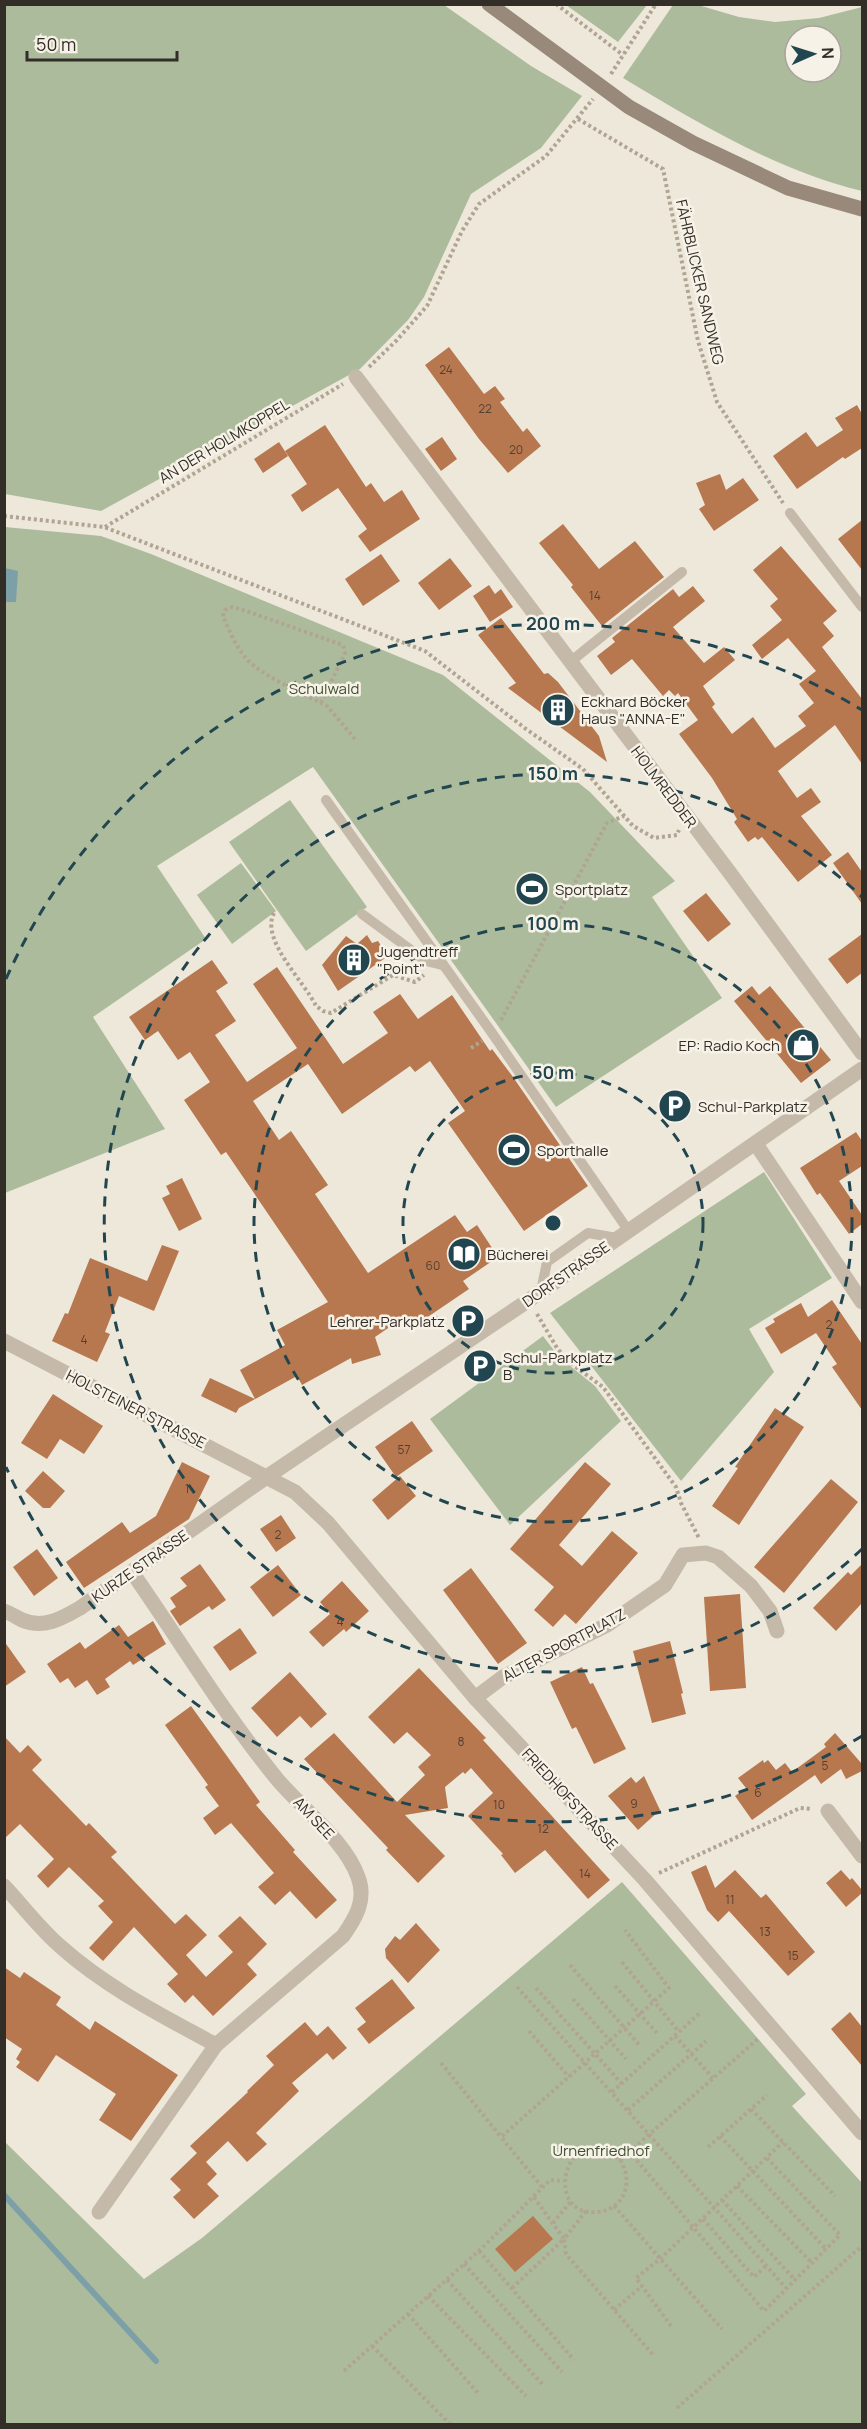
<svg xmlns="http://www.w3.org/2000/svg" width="867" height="2429" viewBox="0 0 867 2429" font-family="Manrope,sans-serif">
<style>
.green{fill:#adbb9d;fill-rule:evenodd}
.water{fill:#7da0a8}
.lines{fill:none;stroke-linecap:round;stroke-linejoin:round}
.stream{stroke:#7da0a8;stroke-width:6}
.building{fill:#b77850}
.path{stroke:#b0a493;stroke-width:4;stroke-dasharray:3 3;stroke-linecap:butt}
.lane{stroke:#c5baa9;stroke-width:10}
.street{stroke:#c5baa9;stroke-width:15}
.secondary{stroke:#98897a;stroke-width:15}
.ring{fill:none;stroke:#22464f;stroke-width:3;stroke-dasharray:10 8}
.labels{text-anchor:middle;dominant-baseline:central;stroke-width:5;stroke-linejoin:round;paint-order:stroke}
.number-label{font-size:12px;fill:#544032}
.street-label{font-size:15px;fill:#332d28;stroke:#f7f2e7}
.park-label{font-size:15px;fill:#3e4e2e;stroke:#f7f2e7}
.poi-label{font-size:15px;fill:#332d28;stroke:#f7f2e7;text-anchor:start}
.centre{fill:#22464f;stroke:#f7f2e7;stroke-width:3}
.ring-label{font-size:18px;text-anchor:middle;font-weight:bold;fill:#22464f;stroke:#f7f2e7;stroke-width:5;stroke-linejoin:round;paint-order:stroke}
</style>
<rect width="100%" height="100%" fill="#eee8db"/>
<g class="green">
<polygon points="4,5 444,5 531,66 582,96 541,148 471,194 424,297 408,320 360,369 101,511 5,494"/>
<polygon points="566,5 647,5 618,42"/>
<path d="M673 5H698L739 17 775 22 819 18 862 7V191C776 170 698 123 623 78ZM795 36H831V72H795Z"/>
<polygon points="5,527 101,536 151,554 443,675 590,792 675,881 652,897 722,998 556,1107 313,767 157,866 206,939 93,1017 165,1129 5,1193"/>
<polygon points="290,800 367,907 306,951 229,842"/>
<polygon points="241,863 276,911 232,944 197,895"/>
<polygon points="764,1172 832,1278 749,1329 774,1372 681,1481 550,1313"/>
<polygon points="543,1336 559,1357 595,1386 621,1421 510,1525 430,1419"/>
<polygon points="622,1882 806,2094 792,2106 862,2183 862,2424 5,2424 4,2141 144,2279 202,2238"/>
</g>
<polygon class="water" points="5,568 18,571 16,602 5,602"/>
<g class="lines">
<polyline class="stream" points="4,2195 156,2361"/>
</g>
<g class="building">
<polygon points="449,347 484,394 495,386 505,399 500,402 523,432 527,428 541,446 508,473 479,439 425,365"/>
<polygon points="857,405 862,414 862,448 845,459 843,457 797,489 773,456 806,432 817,447 843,430 835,418"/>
<polygon points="325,425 366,487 371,483 384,502 402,490 420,519 370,552 358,536 367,529 338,488 302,512 291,495 307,484 285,451"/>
<polygon points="442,437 457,459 441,471 425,449"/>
<polygon points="279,442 288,456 263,473 254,459"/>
<polygon points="720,474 726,490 743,478 759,500 714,531 699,509 705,505 696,483"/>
<polygon points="862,520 862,570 838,539"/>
<polygon points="563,524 599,569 635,541 664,577 602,626 571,587 573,585 539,543"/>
<polygon points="781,546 837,611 823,623 834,636 822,647 862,699 862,764 835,725 778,771 797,798 811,788 821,802 801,816 832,855 798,882 762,837 758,840 755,837 748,842 734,822 737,819 712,778 679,734 698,720 678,693 675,696 669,690 663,696 632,659 611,675 597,656 615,642 612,638 673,589 679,597 693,586 705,601 673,627 704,663 724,647 735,660 703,686 715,704 712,707 732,734 753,717 775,748 806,726 798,716 814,703 799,684 816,671 788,638 762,659 752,645 782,620 770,606 778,599 753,570"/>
<polygon points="381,554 400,581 363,606 345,579"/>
<polygon points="450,558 472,586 439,610 418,583"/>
<polygon points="489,585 495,594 501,589 513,607 490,622 473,596"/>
<polygon points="501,618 544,674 548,673 558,682 599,736 607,762 508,688 516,683 478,635"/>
<polygon points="848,852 862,872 862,904 833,863"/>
<polygon points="706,893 731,924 708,942 683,911"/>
<polygon points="862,934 862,973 847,984 828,959"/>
<polygon points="367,935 372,943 378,941 388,956 338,991 322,965 346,936 357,944"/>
<polygon points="212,960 228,983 216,991 236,1021 215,1035 247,1082 297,1048 253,984 277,967 343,1064 388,1033 373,1012 400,994 418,1019 452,995 490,1051 492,1049 513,1077 588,1186 524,1231 448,1123 465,1111 430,1061 415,1072 410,1066 342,1114 308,1064 253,1101 279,1140 291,1131 328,1185 315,1194 368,1273 455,1215 467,1232 477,1225 498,1257 463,1281 469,1289 410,1329 403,1318 375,1337 381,1355 352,1364 351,1358 302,1385 297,1376 239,1408 236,1413 201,1396 210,1378 255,1399 240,1370 285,1345 277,1330 328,1302 226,1152 221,1155 184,1100 210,1082 190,1052 178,1060 158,1031 145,1040 129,1017"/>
<polygon points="752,986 759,995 770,986 831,1060 801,1083 734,1001"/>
<polygon points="856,1132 862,1141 862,1166 839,1181 862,1215 862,1224 849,1234 820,1193 817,1195 800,1168"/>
<polygon points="182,1178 202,1219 179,1231 162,1198 170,1194 166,1186"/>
<polygon points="162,1245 179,1251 154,1311 119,1296 105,1332 110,1334 97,1362 52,1341 65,1313 68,1314 90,1258 147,1281"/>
<polygon points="832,1300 862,1344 862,1410 832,1367 837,1364 816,1333 781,1354 765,1328 775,1322 773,1319 801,1303 808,1317"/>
<polygon points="53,1394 103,1426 84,1454 60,1439 47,1459 21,1443"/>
<polygon points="775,1408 804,1427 739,1525 712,1506 738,1468 735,1467"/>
<polygon points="412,1421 433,1451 396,1477 375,1447"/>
<polygon points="182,1462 210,1476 189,1519 84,1588 66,1562 122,1522 130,1533 156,1516"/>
<polygon points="585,1462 611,1484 559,1545 582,1566 612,1531 638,1553 576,1624 565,1614 553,1627 534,1610 554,1587 510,1549"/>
<polygon points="43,1471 65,1491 50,1508 43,1508 25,1491"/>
<polygon points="400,1476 416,1496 388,1520 372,1500"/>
<polygon points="831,1479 858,1502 784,1593 754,1567"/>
<polygon points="281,1515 296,1538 276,1552 260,1529"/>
<polygon points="37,1549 58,1578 34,1596 13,1567"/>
<polygon points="200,1564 226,1600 212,1610 209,1606 180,1626 170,1611 176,1607 170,1598 187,1586 180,1578"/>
<polygon points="862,1564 862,1603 836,1631 813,1608 848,1572 851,1575"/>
<polygon points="278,1565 301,1595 273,1617 250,1587"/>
<polygon points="471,1568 527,1643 498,1664 443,1590"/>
<polygon points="342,1581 369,1611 346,1632 344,1629 323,1647 309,1632 330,1614 320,1602"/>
<polygon points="740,1594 746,1688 710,1691 704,1597"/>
<polygon points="153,1621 166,1644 133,1665 130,1661 105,1679 110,1687 97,1695 87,1680 75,1688 68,1678 60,1683 47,1664 80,1642 85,1649 119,1625 128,1637"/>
<polygon points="240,1628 257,1653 230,1671 213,1647"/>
<polygon points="4,1641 26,1672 4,1687"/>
<polygon points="670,1641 683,1693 681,1694 686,1714 652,1723 633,1651"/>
<polygon points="582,1667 590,1684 593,1683 626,1749 594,1764 576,1727 572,1729 550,1682"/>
<polygon points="419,1668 486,1738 483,1740 610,1880 588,1899 545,1850 515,1873 501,1855 503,1854 468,1816 493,1793 471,1768 465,1774 463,1772 445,1787 448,1808 405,1815 445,1856 418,1883 386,1850 388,1848 304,1759 334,1733 397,1802 425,1775 418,1767 431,1755 407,1732 394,1744 368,1717"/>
<polygon points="290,1672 327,1714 311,1728 300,1716 277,1737 251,1708"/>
<polygon points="191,1706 260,1802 256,1805 295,1850 293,1852 337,1900 316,1919 290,1891 275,1905 258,1887 274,1873 231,1823 215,1835 203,1818 219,1806 205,1787 208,1785 165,1725"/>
<polygon points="835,1733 862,1764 862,1771 846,1779 841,1769 821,1784 815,1775 752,1820 735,1796 746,1788 738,1778 763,1760 764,1763 768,1760 776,1770 785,1763 792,1772 826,1747 824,1744"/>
<polygon points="4,1736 20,1753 28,1745 42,1760 32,1770 86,1826 89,1823 117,1852 111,1857 175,1924 186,1914 207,1935 186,1955 206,1977 233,1952 218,1936 240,1916 267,1944 247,1964 257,1975 213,2016 193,1995 185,2003 167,1984 178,1974 134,1927 103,1961 89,1948 113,1922 98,1906 104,1901 69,1867 48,1888 37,1876 54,1859 20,1824 4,1839"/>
<polygon points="644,1776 660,1810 638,1830 608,1796 631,1777 636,1783"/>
<polygon points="706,1865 715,1888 735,1870 761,1898 766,1894 815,1952 788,1976 729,1911 718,1922 707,1910 691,1872"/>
<polygon points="841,1870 850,1880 852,1878 862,1890 862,1893 846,1907 826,1883"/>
<polygon points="416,1923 440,1950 408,1983 386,1958 385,1949 395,1936 400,1940"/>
<polygon points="4,1967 20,1978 24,1972 61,1997 56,2005 90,2030 95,2021 178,2075 131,2141 99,2120 116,2094 56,2055 38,2082 16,2067 20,2062 16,2059 22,2049 4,2037"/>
<polygon points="392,1979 415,2008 369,2044 357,2029 366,2022 355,2008"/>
<polygon points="850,2012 862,2027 862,2066 831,2029"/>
<polygon points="305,2022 317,2036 328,2026 347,2048 333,2060 327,2053 292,2083 299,2091 256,2133 267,2144 247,2162 228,2141 206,2162 217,2174 207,2184 219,2196 194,2219 173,2197 181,2190 170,2179 197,2153 190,2146 248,2092 247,2091 274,2065 266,2056"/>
<polygon points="533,2216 553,2239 515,2272 495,2249"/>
</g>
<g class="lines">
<g class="path">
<polyline points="556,4 623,55"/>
<polyline points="611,74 656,4"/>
<polyline points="578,119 663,169 698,341 717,402 783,503"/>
<polyline points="369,367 397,340 427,306 462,231 479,204 546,156 593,99"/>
<polyline points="4,516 104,527 425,651 526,729 583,769 633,826 654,838 677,835 679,830"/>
<polyline points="105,527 343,384"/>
<path d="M321 703 345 653 343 645 246 611 232 607 225 610 223 616C229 630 235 645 245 657 257 673 301 693 321 703L327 706 355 739"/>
<path d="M274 913C260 940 304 981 316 1006L323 1011 331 1013 393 975 415 982 424 975"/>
<polyline points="501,1020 607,823 624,816"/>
<polyline points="471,1048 482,1041"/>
<polyline points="537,1314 557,1348 569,1362 603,1387 676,1487 681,1503 699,1538"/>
<polyline points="659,1873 800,1808 812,1809"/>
<polyline points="622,1962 679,2032"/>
<polyline points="570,1965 640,2046"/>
<polyline points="615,1986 657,2033"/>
<polyline points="517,1987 786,2288"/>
<polyline points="536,1988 622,2084"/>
<polyline points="573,1999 626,2059"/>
<polyline points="529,2031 569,2077"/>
<polyline points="675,2036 713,2078"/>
<polyline points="441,2063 501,2137"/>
<polyline points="612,2092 700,2013"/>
<polyline points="751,2109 835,2196"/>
<polyline points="628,2110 706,2041"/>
<polyline points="720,2136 826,2249"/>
<polyline points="708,2147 767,2095"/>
<polyline points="629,2151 764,2311 840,2235 767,2158"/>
<path d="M620 2160C634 2181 625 2209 598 2212 540 2218 566 2114 620 2160L759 2038"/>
<polyline points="737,2186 812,2263"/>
<polyline points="542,2187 501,2137 669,1988 625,1930"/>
<polyline points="722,2200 795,2280"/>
<polyline points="614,2206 722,2329"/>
<polyline points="586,2211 564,2239 566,2254 654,2356"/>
<polyline points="703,2219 754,2277 767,2265"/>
<polyline points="553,2223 571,2201"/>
<polyline points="479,2251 574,2360"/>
<polyline points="464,2264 562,2372"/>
<polyline points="447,2280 544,2386"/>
<polyline points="512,2288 564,2239 533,2196"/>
<polyline points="428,2296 526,2396"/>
<polyline points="614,2310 642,2286"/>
<polyline points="408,2314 478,2393"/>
<polyline points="671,2326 636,2278 660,2259 783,2142"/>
<polyline points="372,2346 450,2424"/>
<polyline points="344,2371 482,2248 550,2180 564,2181"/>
<polyline points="677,2408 862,2246"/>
</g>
<g class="lane">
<polyline points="790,513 862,607"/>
<polyline points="570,662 682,572"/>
<polyline points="326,800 492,1033 628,1230"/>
<polyline points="362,914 426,961 442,965"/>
<polyline points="541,1291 547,1262 588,1233 617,1238"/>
</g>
<g class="street">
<polyline points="356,377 730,873 862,1053"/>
<polyline points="756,1144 862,1302"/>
<polyline points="4,1341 295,1492 328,1523 475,1698 645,1880 862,2133"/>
<path d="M4 1611C10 1613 16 1617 22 1620 43 1629 61 1619 80 1608L268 1476 529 1300 862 1069"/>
<polyline points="475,1698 503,1677 607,1625 665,1585 683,1555 706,1553 718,1557 751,1586 770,1611 777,1631"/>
<polyline points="828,1811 862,1856"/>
<path d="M4 1886C23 1906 40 1929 61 1947 107 1988 163 2016 216 2045L343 1936C355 1919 367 1900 358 1877 345 1840 302 1809 277 1779 224 1714 180 1641 132 1572"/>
<polyline points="99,2212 216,2045"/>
</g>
<polyline class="secondary" points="489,4 629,107 693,143 788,188 862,209"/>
</g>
<g class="ring">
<circle cx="553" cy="1223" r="150"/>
<circle cx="553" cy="1223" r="299"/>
<path d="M862 1549A449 449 0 1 1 862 897"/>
<path d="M862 1736A599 599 0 0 1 6 1467M6 979A599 599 0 0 1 862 710"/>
</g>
<defs>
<g id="building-disc" transform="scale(1.725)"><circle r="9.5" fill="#22464f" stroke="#f7f2e7"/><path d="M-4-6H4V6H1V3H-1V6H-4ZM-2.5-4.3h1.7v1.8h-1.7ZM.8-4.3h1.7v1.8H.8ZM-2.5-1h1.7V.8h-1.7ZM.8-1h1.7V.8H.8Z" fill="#fff"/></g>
<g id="stadium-disc" transform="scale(1.725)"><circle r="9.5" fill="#22464f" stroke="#f7f2e7"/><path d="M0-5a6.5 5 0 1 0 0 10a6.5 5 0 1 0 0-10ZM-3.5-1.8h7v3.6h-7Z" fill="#fff"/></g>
<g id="shop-disc" transform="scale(1.725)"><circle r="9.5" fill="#22464f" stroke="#f7f2e7"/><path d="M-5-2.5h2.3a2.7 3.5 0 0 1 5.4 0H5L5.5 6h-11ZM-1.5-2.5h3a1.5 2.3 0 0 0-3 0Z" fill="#fff"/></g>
<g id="parking-disc" transform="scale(1.725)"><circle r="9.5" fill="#22464f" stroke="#f7f2e7"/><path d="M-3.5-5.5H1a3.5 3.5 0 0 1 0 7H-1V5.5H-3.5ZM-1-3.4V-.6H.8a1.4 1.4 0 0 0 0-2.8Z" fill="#fff"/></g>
<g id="library-disc" transform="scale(1.725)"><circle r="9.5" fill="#22464f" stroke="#f7f2e7"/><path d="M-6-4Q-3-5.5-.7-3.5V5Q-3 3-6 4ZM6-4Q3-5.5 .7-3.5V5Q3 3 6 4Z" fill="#fff"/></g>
</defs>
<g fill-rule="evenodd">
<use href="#building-disc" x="558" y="710"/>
<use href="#stadium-disc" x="532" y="889"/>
<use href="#building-disc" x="354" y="960"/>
<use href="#shop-disc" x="803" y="1045"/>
<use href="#parking-disc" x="675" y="1106"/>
<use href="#stadium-disc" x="514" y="1150"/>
<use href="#library-disc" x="464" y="1254"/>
<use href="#parking-disc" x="468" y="1321"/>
<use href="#parking-disc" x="480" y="1366"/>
</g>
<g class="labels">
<g class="number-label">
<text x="446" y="369">24</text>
<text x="485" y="408">22</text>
<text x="516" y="449">20</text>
<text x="595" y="595">14</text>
<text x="433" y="1265">60</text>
<text x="829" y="1324">2</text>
<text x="84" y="1339">4</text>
<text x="404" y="1449">57</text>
<text x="187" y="1488">1</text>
<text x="278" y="1534">2</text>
<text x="340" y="1621">4</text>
<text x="461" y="1741">8</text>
<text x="825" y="1765">5</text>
<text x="758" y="1792">6</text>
<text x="634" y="1803">9</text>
<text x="499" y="1804">10</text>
<text x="543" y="1828">12</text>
<text x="585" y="1873">14</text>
<text x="730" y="1899">11</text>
<text x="765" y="1931">13</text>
<text x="793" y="1955">15</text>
</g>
<g class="street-label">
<text transform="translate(700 282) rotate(77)">FÄHRBLICKER SANDWEG</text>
<text transform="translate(224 441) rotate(-31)">AN DER HOLMKOPPEL</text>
<text transform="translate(664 787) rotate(53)">HOLMREDDER</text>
<text transform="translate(566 1274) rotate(-35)">DORFSTRASSE</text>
<text transform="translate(136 1409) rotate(27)">HOLSTEINER STRASSE</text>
<text transform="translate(140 1566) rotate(-35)">KURZE STRASSE</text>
<text transform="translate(564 1645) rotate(-28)">ALTER SPORTPLATZ</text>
<text transform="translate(570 1799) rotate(47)">FRIEDHOFSTRASSE</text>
<text transform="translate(314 1818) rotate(47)">AM SEE</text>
</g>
<g class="park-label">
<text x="324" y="688">Schulwald</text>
<text x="601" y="2150">Urnenfriedhof</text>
</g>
<g class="poi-label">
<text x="581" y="701">Eckhard Böcker<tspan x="581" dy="17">Haus "ANNA-E"</tspan></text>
<text x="555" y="889">Sportplatz</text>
<text x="377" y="951">Jugendtreff<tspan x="377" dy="17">"Point"</tspan></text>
<text x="780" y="1045" text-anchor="end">EP: Radio Koch</text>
<text x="698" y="1106">Schul-Parkplatz</text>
<text x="537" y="1150">Sporthalle</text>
<text x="487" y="1254">Bücherei</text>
<text x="445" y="1321" text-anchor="end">Lehrer-Parkplatz</text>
<text x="503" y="1357">Schul-Parkplatz<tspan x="503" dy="17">B</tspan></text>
</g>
</g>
<circle cx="553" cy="1223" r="9" class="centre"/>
<g class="ring-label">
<text x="553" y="630">200 m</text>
<text x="553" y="780">150 m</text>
<text x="553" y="930">100 m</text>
<text x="553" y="1079">50 m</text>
</g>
<rect width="867" height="2429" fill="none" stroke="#332d28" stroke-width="12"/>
<g transform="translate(813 54) rotate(87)"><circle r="28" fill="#f7f2e7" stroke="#a9a39b" stroke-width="1.5"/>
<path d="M0-4.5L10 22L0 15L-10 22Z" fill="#22464f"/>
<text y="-9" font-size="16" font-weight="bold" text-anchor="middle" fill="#332d28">N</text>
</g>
<path d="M27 51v9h150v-9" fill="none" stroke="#332d28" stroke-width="3"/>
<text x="36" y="51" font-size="18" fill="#332d28" stroke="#f7f2e7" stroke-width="4.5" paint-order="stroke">50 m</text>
</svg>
